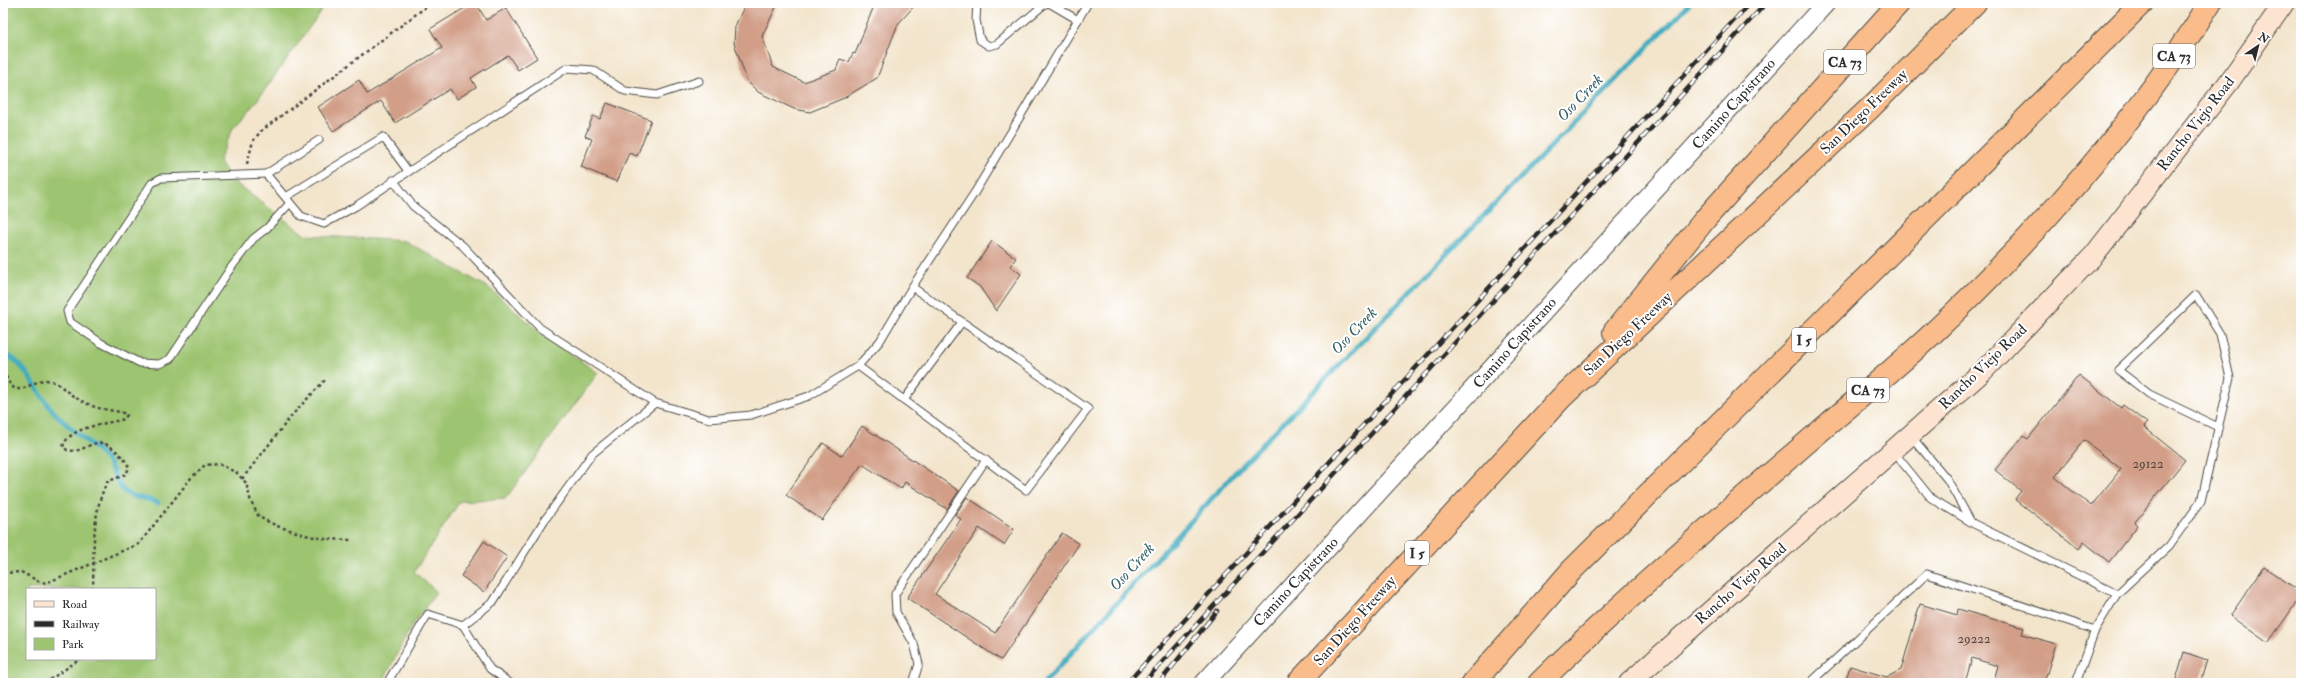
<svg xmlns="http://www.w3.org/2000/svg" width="2304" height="686" viewBox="0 0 2304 686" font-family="'IM FELL Double Pica',serif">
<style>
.green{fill:#9dc470;stroke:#64784e;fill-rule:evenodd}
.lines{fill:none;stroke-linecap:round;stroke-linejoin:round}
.stream{stroke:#40acbf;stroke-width:5}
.building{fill:#d29e87;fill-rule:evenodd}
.service-casing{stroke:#494743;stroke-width:9}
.tertiary-casing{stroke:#494743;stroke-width:20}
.secondary-casing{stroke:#494743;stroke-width:22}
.motorway-casing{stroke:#494743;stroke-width:24}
.path{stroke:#494743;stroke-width:2.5;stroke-dasharray:3 3;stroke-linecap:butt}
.service{stroke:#fff;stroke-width:7}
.tertiary{stroke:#fff;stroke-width:18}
.secondary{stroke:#fde4d0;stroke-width:20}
.motorway{stroke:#f9bc8a;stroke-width:22}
.rail-casing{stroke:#2b2b2b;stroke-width:4.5}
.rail{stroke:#fff;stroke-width:3;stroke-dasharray:9;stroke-linecap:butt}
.labels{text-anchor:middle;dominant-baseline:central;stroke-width:4;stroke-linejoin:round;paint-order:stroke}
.number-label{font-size:13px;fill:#554842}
.shield{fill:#fff;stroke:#6b6b6b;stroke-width:1}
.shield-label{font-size:14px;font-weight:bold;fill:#2b2b2b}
.street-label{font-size:15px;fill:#2b2b2b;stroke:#fff}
.water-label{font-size:16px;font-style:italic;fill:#335f66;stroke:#fff}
</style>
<rect width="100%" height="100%" fill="#fff"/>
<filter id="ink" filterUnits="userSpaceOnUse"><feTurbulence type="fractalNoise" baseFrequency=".025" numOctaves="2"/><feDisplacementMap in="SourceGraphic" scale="8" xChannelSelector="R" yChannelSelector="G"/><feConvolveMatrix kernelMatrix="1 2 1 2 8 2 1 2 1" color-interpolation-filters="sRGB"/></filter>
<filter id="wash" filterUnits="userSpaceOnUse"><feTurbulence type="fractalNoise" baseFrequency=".012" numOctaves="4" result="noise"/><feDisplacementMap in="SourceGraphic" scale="16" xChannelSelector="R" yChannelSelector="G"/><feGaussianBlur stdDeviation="0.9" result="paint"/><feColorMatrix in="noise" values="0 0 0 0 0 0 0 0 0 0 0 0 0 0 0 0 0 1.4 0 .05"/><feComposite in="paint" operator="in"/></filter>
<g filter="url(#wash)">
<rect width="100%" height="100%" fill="#f3e5cc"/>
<path class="green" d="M3 3H327L256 102 233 128 219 161 234 182 305 235 405 241 489 288 541 333 598 373 506 498 460 501 414 572 437 592 412 625 382 683H3ZM27 589H155V659H27Z"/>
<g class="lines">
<g class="stream">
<path d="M3 353C27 363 36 392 52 410 69 430 92 442 108 462 114 470 115 482 122 489 132 500 147 497 158 503"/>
<polyline points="1044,683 1243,464 1690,3"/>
</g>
</g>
<g id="blocks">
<g class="building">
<polygon points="473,3 476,3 486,20 506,8 537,58 518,70 508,55 471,78 476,87 457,99 450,89 395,123 381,101 333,131 318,107 359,80 367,94 442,48 430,29"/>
<polygon points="746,3 778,3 762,36 773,67 804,82 836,70 840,59 849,62 853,53 855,54 875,3 917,3 898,24 877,78 844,98 810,112 794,109 758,92 747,81 734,43 735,26"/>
<polygon points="607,103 651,120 637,156 629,153 617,182 581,167 592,139 585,136 593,116 600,119"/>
<polygon points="992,241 1016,258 1010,266 1021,274 996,311 980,287 967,278"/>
<path d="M2079 375 2121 408 2123 405 2147 423 2144 427 2185 460 2135 522 2138 525 2109 562 2084 542 2079 549 2015 499 2021 491 1995 470 2023 436 2028 439ZM2084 440 2121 469 2091 506 2055 477Z"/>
<polygon points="862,426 959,491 947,509 905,482 901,489 862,464 822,520 786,495 823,443 842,456"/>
<polygon points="967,497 1014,529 1004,545 979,528 935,594 995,633 1062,533 1079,544 1001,660 907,598 961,519 955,515"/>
<polygon points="484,541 507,557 484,592 461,576"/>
<polygon points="2264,567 2301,592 2297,598 2299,599 2268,643 2230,616"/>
<polygon points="1920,604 1957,615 1958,609 2024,628 2022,634 2056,644 2044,683 1993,683 1998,666 1972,658 1965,683 1845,683 1850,666 1887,677 1901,670"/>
<polygon points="2184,652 2207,660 2200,683 2175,683"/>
</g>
</g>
</g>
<g filter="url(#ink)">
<use href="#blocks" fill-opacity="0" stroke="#494743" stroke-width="1"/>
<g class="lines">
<g class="service-casing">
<g id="service">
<polyline points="977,3 976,20 980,40 989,46 997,44 1046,3"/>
<polyline points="1049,3 1078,20"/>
<polyline points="319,140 266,174 301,216 324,224 356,206 567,68 593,70 625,91 657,95 699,81"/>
<polyline points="266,174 161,178 152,183 67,311 70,322 101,343 140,363 159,364 170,359 230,269 253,239 267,228 290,203"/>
<polyline points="393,180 413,206 463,246 540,328 655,403 709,419 751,415 809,396 858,366 880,341 912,287 975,192 1088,3"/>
<polyline points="286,197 383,137 408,171"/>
<polyline points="858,366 1026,490 1088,409 912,287"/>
<polyline points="904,400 962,322"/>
<polyline points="1911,436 1947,479 1971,522"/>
<polyline points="1893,451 1931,498 1974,524 2117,594"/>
<polyline points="463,625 490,669 510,683"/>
<polyline points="387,683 428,614 463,625 493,602 544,521 592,454 655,403"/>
<polyline points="913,683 919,664 914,644 896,612 895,594 986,460"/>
<polyline points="1810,683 1927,574 2095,630"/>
<polyline points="2076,683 2095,630 2117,594 2169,546 2201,501 2230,378 2220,334 2196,295 2118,370 2149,394 2218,427"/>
</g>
</g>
<g class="tertiary-casing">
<polyline id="tertiary" points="1204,683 1826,3"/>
</g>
<g class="secondary-casing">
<polyline id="secondary" points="1629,683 1983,371 2094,255 2229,82 2284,3"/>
</g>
<g class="motorway-casing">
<g id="motorway">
<polyline points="1614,332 1706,218 1899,3"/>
<polyline points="1298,683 1561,398 1869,109 1975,3"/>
<polyline points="1473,683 1571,571 2142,3"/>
<path d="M1539 683C1631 593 1729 510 1826 426 1861 396 1898 366 1932 334 2037 235 2134 126 2210 3"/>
</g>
</g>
<g class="path">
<polyline points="247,164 253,141 261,131 431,3"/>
<path d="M3 371 11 386 16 389C27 390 35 380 46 380 59 381 64 391 75 397 80 401 88 404 95 407 103 410 123 411 127 415L124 419C108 424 68 426 63 447L67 450C87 455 94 431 116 451 121 456 127 461 129 468L126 474 107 482C91 514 94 554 93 589"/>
<polyline points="242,479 293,414 326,379"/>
<polyline points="3,573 21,572 38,581 46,583 139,544 191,478 205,465 219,464 237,473 246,483 251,502 259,517 277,526 309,536 325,539 352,540"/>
<polyline points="45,683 80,659"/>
</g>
<use href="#service" class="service"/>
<use href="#tertiary" class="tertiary"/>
<use href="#secondary" class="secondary"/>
<use href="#motorway" class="motorway"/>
<g class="rail-casing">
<g id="rail">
<polyline points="1127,683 1750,3"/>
<polyline points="1143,683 1766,3"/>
<polyline points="1159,683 1217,611"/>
</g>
</g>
<use href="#rail" class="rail"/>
</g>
</g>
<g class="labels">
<g class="number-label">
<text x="2148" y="464">29122</text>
<text x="1974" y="639">29222</text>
</g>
<g class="shield">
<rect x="2153" y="44" width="42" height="24" rx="3"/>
<rect x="1824" y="50" width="42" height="24" rx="3"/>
<rect x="1792" y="328" width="24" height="24" rx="3"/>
<rect x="1847" y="378" width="42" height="24" rx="3"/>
<rect x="1405" y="541" width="24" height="24" rx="3"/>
</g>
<g class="shield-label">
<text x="2174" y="56">CA 73</text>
<text x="1845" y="62">CA 73</text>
<text x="1804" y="340">I 5</text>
<text x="1868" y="390">CA 73</text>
<text x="1417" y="553">I 5</text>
</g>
<g class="street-label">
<text transform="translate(1734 104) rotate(-48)">Camino Capistrano</text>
<text transform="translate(1864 112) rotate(-44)">San Diego Freeway</text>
<text transform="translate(2196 124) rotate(-52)">Rancho Viejo Road</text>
<text transform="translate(1628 334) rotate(-43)">San Diego Freeway</text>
<text transform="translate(1515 343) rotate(-48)">Camino Capistrano</text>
<text transform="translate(1983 367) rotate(-44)">Rancho Viejo Road</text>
<text transform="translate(1296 582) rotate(-47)">Camino Capistrano</text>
<text transform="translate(1741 584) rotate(-41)">Rancho Viejo Road</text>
<text transform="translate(1355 621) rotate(-48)">San Diego Freeway</text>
</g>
<g class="water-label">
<text transform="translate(1580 98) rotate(-46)">Oso Creek</text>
<text transform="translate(1354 331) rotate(-46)">Oso Creek</text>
<text transform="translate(1132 567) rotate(-48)">Oso Creek</text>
</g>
</g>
<rect width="2304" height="686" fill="none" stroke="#fff" stroke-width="16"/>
<rect x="26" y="588" width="130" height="72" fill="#ffffff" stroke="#aaaaaa"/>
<rect x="34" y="601" width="20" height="6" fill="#fde4d0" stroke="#aaaaaa"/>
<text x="62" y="608" font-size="12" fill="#2b2b2b">Road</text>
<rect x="34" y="621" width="20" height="6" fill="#2b2b2b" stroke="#aaaaaa"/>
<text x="62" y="628" font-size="12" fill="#2b2b2b">Railway</text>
<rect x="34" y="638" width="20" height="12" fill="#9dc470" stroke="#aaaaaa"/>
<text x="62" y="648" font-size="12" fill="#2b2b2b">Park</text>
<g transform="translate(2258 46) rotate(35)" stroke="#ffffff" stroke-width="3" paint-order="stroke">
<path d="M0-3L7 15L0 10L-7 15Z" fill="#2b2b2b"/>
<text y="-6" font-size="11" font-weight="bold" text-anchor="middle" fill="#2b2b2b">N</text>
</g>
</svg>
